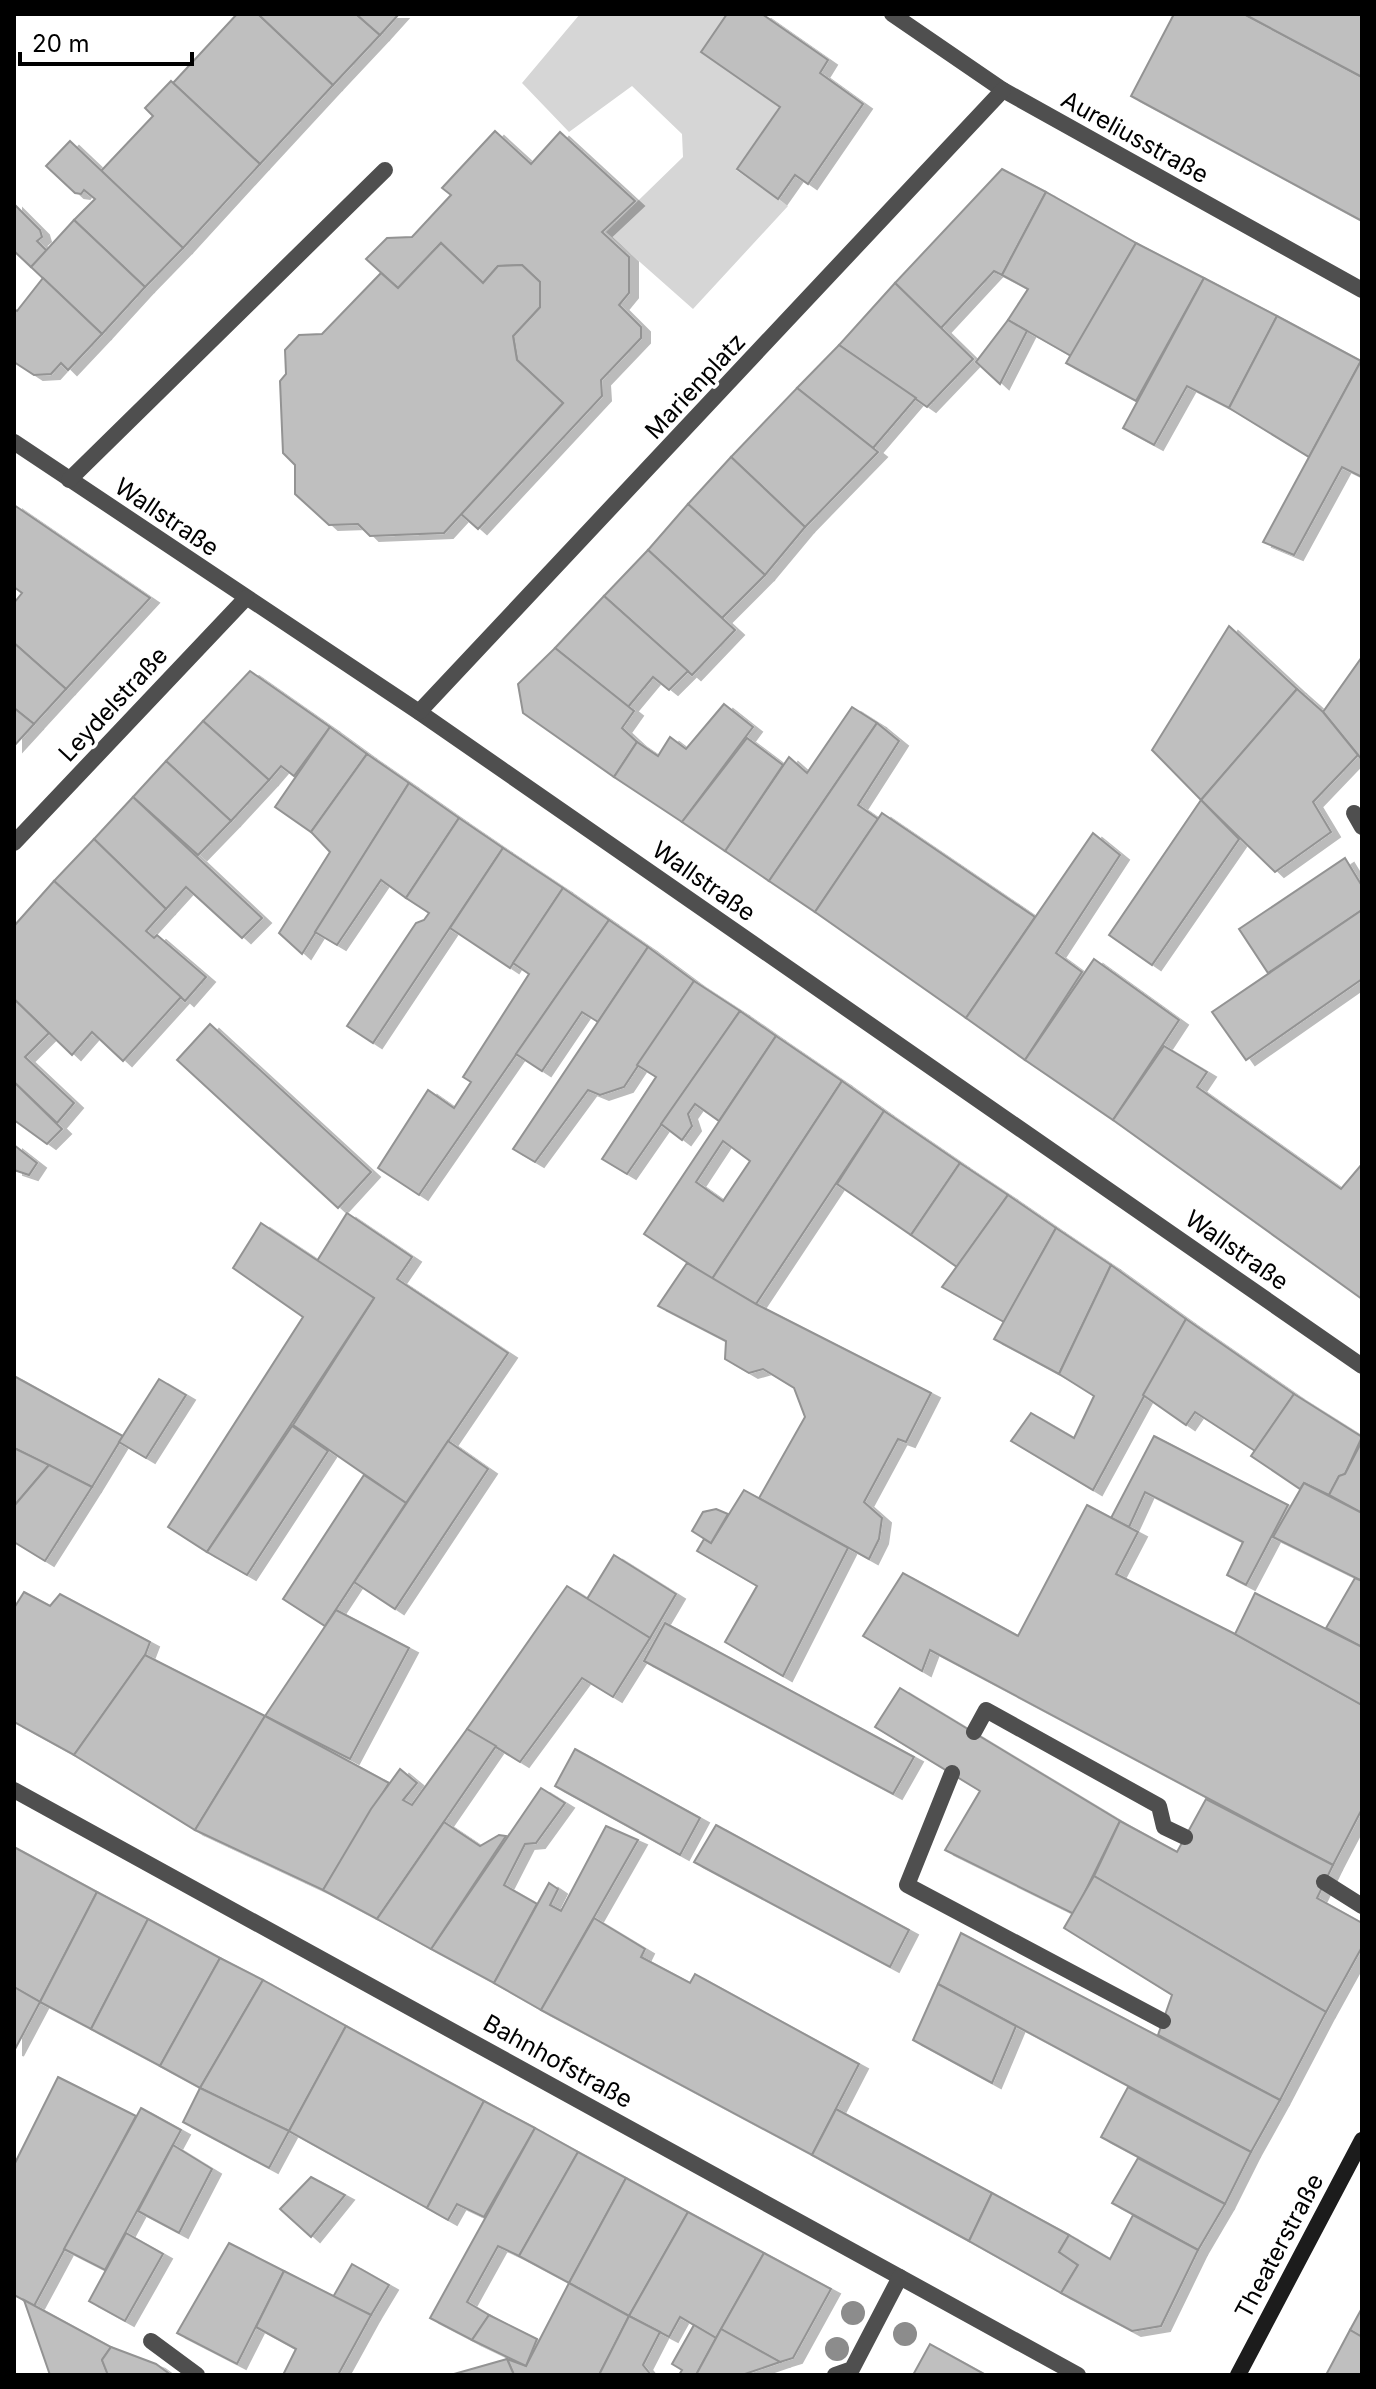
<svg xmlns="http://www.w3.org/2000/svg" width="1376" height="2389" viewBox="0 0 1376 2389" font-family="Inter,sans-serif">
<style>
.green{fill:#d6d6d6}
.building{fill:#bfbfbf;stroke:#939393;stroke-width:2;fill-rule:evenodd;filter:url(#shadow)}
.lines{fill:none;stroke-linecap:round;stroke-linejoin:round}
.lane{stroke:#4f4f4f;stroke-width:16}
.street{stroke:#4f4f4f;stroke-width:16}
.secondary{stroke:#1c1c1c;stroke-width:16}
.tree{fill:#8c8c8c}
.labels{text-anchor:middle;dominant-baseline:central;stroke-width:7;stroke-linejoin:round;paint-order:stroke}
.street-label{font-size:24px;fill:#000;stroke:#fff}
</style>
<defs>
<filter id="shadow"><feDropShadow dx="9" dy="5" stdDeviation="0" flood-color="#0004"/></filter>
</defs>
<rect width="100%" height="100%" fill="#fff"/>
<polygon class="green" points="580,14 727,14 701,52 779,107 736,170 788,206 693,309 606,232 683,157 682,134 632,86 569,132 522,83"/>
<g class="building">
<polygon points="237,14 258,14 333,85 260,164 173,83"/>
<polygon points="258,14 356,14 380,35 333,85"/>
<polygon points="356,14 399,14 380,35"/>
<polygon points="727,14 762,14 828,60 820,73 863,104 808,184 795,175 778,199 737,169 780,107 701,52"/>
<polygon points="1174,14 1244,14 1362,77 1362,221 1131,96"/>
<polygon points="1244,14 1362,14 1362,77"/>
<polygon points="171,81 260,164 183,248 101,171 153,116 145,108"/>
<polygon points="495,131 531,164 560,132 635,201 602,232 629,257 629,293 619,305 641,327 641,338 601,380 602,396 478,529 461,514 563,403 517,360 513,336 540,307 540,282 522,265 498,266 483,283 441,243 398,288 366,259 387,238 412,237 451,195 442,188"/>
<polygon points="70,141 183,248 145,287 74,220 95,199 84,190 81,194 75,193 46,166"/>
<polygon points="1002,169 1046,192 1002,275 994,271 941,328 895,283"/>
<polygon points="1046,192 1136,243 1071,356 1008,320 1028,289 1002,275"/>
<polygon points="14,204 40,230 42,237 37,241 47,251 31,267 14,251"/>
<polygon points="74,220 145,287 102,334 31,267"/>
<polygon points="441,243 483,283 498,266 522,265 540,282 540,307 513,336 517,360 563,403 444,533 370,536 358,524 329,525 295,494 295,465 283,453 280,381 286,374 285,350 299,335 322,334 381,273 398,288"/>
<polygon points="1136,243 1204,278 1136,401 1066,363"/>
<polygon points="43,278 102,334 68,370 61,363 51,374 34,375 14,362 14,309 17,311"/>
<polygon points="1204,278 1277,316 1229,408 1187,386 1154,445 1123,428"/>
<polygon points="895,283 973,359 927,407 839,345"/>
<polygon points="1277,316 1361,361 1309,457 1229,408"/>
<polygon points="1008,320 1027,331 1000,384 976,362"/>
<polygon points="839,345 916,398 873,448 797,388"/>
<polygon points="1361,361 1362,477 1342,467 1294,555 1263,542"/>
<polygon points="797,388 878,452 805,527 731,457"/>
<polygon points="731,457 805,527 765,575 688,504"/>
<polygon points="688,504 765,575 722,618 648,550"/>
<polygon points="14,505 150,598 66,689 14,643 14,603 22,593 14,587"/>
<polygon points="648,550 735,630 692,675 604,596"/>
<polygon points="604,596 688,671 669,690 653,677 628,707 555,648"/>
<polygon points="1229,626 1297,689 1201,800 1152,750"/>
<polygon points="14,643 66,689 34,724 14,708"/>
<polygon points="555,648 634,711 622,728 637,742 614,777 523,713 518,684"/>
<polygon points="1362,657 1362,760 1323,712"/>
<polygon points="250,671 330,727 294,776 281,766 269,780 203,721"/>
<polygon points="1297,689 1323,712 1358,755 1313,802 1331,832 1275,872 1201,800"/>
<polygon points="724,704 753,727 682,822 614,777 637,742 658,756 670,737 686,749"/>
<polygon points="852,707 877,723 769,881 725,851 789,757 807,773"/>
<polygon points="14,708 34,724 14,746"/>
<polygon points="203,721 269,780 231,821 166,761"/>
<polygon points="877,723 899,741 858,805 878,819 815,912 769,881"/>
<polygon points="330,727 367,754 311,832 275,807"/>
<polygon points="747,738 783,765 725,851 682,822"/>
<polygon points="367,754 409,783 302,954 279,933 330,852 311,832"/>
<polygon points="166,761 231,821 198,855 133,797"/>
<polygon points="409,783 459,818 406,898 381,880 337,945 315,932"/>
<polygon points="133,797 262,918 242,938 186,887 166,909 94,839"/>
<polygon points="1201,800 1239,839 1152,965 1109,935"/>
<polygon points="882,813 1035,917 966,1018 815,912"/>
<polygon points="459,818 503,848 373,1043 347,1026 416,923 424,920 429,913 406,898"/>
<polygon points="1093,833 1120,855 1056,953 1082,972 1025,1060 966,1018"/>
<polygon points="94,839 166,909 146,931 154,938 157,935 206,977 185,1001 54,881"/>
<polygon points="503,848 563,888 510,968 450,928"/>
<polygon points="1345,858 1362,886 1362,910 1268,973 1239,929"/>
<polygon points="54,881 181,997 123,1061 92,1032 72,1055 14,999 14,926"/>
<polygon points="563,888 609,920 419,1195 378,1168 428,1090 454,1108 471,1082 463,1077 529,974 513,963"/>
<polygon points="1362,910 1362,979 1246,1060 1212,1012"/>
<polygon points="609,920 648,947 598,1022 582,1012 542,1071 516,1054"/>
<polygon points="648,947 694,981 624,1087 600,1095 588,1090 535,1162 513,1149"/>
<polygon points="1094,959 1179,1020 1113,1120 1025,1060"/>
<polygon points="694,981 740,1011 627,1174 602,1159 656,1077 637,1065"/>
<polygon points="14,999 49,1033 25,1057 74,1103 57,1123 14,1082"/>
<polygon points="740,1011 776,1036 719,1121 695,1104 688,1114 692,1126 682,1140 661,1124"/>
<polygon points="210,1024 371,1172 338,1208 177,1060"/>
<path d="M776 1036 842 1081 712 1279 644 1234ZM723 1141 750 1161 723 1201 696 1182Z"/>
<polygon points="1164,1046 1207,1072 1197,1087 1341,1189 1362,1164 1362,1299 1113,1120"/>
<polygon points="842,1081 884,1111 756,1304 712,1279"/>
<polygon points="14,1082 62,1129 47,1144 14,1120"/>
<polygon points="884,1111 960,1163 911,1235 837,1184"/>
<polygon points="14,1145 37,1163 29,1175 14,1170"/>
<polygon points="960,1163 1008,1195 957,1267 911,1235"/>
<polygon points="1008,1195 1056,1228 1004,1322 942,1287"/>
<polygon points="347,1213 412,1257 397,1279 508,1353 406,1503 293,1425 374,1298 317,1261"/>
<polygon points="261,1223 374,1298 207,1552 168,1527 303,1317 233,1268"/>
<polygon points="1056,1228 1111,1265 1059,1374 994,1339"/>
<polygon points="687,1263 756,1304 931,1393 906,1442 898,1439 864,1502 882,1518 879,1539 869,1559 759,1498 805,1417 794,1388 763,1369 749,1373 725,1359 726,1341 658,1306"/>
<polygon points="1111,1265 1186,1319 1093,1490 1011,1441 1031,1413 1074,1438 1094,1396 1059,1374"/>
<polygon points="1186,1319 1294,1394 1255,1451 1195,1412 1186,1425 1143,1395"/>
<polygon points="14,1376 123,1436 92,1487 14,1448"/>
<polygon points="159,1379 186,1395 146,1458 119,1442"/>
<polygon points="1294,1394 1362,1437 1345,1474 1339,1476 1329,1495 1304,1483 1300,1489 1251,1456"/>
<polygon points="292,1426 328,1451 247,1575 207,1552"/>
<polygon points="1154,1436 1288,1505 1246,1585 1227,1575 1243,1542 1145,1492 1129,1527 1111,1518"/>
<polygon points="448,1441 488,1469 395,1609 354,1582"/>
<polygon points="1362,1441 1362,1513 1329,1495 1339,1476 1345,1474"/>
<polygon points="14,1448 49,1465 14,1506"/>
<polygon points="49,1465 92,1487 45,1561 14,1542 14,1506"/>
<polygon points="364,1475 406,1503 325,1626 283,1599"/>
<polygon points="1304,1483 1362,1513 1362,1581 1273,1537"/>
<polygon points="744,1490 848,1548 783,1676 725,1642 757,1586 697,1551 704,1539 711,1543"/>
<polygon points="1087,1505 1138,1532 1116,1574 1235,1634 1362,1705 1362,1809 1333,1865 930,1650 922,1671 863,1636 903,1573 1018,1636"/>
<polygon points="716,1509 728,1514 711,1543 692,1531 703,1512"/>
<polygon points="614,1555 676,1594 650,1638 587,1599"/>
<polygon points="1355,1578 1362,1581 1362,1647 1326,1628"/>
<polygon points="567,1586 650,1638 613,1697 582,1678 520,1762 467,1729"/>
<polygon points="24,1592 50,1606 60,1594 150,1642 145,1655 74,1755 14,1722 14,1608"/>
<polygon points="1255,1593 1362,1647 1362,1705 1235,1634"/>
<polygon points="336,1610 409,1648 350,1759 265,1716"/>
<polygon points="665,1623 914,1757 893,1794 644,1661"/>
<polygon points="145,1655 265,1716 195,1830 74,1755"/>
<polygon points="900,1688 1120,1821 1074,1914 945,1850 980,1791 875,1727"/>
<polygon points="265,1716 389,1783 323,1890 195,1830"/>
<polygon points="467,1729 496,1746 377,1919 323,1890 371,1809 400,1769 417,1783 403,1800 412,1805"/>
<polygon points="575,1749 700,1818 680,1855 555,1786"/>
<polygon points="541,1788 565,1803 536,1843 525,1844 504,1885 537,1904 494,1983 431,1949"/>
<polygon points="1206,1799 1333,1865 1317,1898 1362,1923 1362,1947 1326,2012 1094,1876 1120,1821 1177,1852"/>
<polygon points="444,1822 480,1846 499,1835 506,1836 431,1949 377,1919"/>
<polygon points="716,1825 909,1930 890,1967 694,1862"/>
<polygon points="606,1826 638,1840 541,2010 494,1983 549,1883 558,1889 550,1905 561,1911"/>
<polygon points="14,1847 97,1892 40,2002 14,1987"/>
<polygon points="1094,1876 1326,2012 1280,2100 1158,2035 1172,1995 1064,1928"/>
<polygon points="97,1892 148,1919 91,2029 40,2002"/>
<polygon points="594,1918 645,1949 641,1957 690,1983 695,1974 859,2064 812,2155 541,2010"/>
<polygon points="148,1919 220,1958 160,2066 91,2029"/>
<polygon points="961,1933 1280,2100 1251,2152 938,1984"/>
<polygon points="220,1958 263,1980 200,2088 160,2066"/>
<polygon points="263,1980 346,2026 289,2131 200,2088"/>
<polygon points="938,1984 1016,2026 992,2083 913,2040"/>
<polygon points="14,1987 40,2002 14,2051"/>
<polygon points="346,2026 484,2101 427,2208 289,2131"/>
<polygon points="58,2077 136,2116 34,2306 14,2295 14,2165"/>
<polygon points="1128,2087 1251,2152 1225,2204 1101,2137"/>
<polygon points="200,2088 289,2131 269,2168 183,2122"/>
<polygon points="484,2101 535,2128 484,2217 457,2204 448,2220 427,2208"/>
<polygon points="141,2108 181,2130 105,2270 64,2249"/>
<polygon points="836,2109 992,2193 969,2241 812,2155"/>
<polygon points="535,2128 578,2152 519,2256 498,2246 467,2302 489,2315 472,2340 430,2318"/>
<polygon points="173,2145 212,2169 179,2233 138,2211"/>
<polygon points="578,2152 626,2178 569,2283 519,2256"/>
<polygon points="1138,2158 1225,2204 1198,2250 1112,2203"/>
<polygon points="311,2177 345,2195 311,2237 280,2209"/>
<polygon points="626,2178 688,2212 629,2316 569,2283"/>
<polygon points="992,2193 1069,2235 1059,2252 1078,2265 1061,2293 969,2241"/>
<polygon points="688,2212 764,2253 716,2338 680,2317 669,2337 629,2316"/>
<polygon points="1133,2215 1198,2250 1161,2326 1132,2331 1061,2293 1078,2265 1059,2252 1069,2235 1110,2259"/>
<polygon points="126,2233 163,2254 125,2321 89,2301"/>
<polygon points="229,2243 284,2271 237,2364 177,2333"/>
<polygon points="764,2253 831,2289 793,2358 780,2362 721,2329"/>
<polygon points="352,2264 389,2285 371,2315 333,2297"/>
<polygon points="284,2271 371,2315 338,2375 283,2375 296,2349 256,2327"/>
<polygon points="569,2283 629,2316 599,2375 514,2375 507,2359 526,2366"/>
<polygon points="24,2300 111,2347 102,2360 108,2375 50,2375"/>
<polygon points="1362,2308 1362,2337 1350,2330"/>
<polygon points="489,2315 537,2339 526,2366 472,2340"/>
<polygon points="629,2316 660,2332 643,2365 651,2375 599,2375"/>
<polygon points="694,2325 716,2338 696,2375 679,2375 682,2370 672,2364"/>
<polygon points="721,2329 780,2362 742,2375 696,2375"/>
<polygon points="1350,2330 1362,2337 1362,2375 1326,2375"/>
<polygon points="930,2344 986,2375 913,2375"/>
<polygon points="111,2347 156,2364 171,2375 108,2375 102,2360"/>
<polygon points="507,2359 514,2375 454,2374"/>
</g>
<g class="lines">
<g class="lane">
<polyline points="1354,813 1362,827"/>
<polyline points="974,1732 986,1710 1159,1806 1164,1827 1185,1837"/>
<polyline points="952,1773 907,1885 1163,2021"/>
<polyline points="1324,1882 1362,1906"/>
<polyline points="151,2341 197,2375"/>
</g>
<g class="street">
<polyline points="892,14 1003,90 1362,290"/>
<polyline points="14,442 419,712 1362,1366"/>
<polyline points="69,480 385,170"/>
<polyline points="419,712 1003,90"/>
<polyline points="14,843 246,598"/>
<polyline points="14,1790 1078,2375"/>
<polyline points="835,2375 852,2369 900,2277"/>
</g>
<polyline class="secondary" points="1238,2375 1362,2140"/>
</g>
<g class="tree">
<circle cx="853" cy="2313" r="12"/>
<circle cx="905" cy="2334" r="12"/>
<circle cx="837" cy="2349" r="12"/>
</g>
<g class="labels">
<g class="street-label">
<text transform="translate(1135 137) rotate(29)">Aureliusstraße</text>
<text transform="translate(695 386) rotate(-47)">Marienplatz</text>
<text transform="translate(167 517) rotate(34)">Wallstraße</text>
<text transform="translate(113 704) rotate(-47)">Leydelstraße</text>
<text transform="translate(704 881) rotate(35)">Wallstraße</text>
<text transform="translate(1237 1250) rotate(35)">Wallstraße</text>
<text transform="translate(558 2061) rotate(29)">Bahnhofstraße</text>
<text transform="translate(1279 2246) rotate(-62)">Theaterstraße</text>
</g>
</g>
<rect width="1376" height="2389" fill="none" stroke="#000000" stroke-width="32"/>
<path d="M20 52v12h172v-12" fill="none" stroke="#000000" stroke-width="4"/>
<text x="32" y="52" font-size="24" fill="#000000" stroke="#ffffff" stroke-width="6" paint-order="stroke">20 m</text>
</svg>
